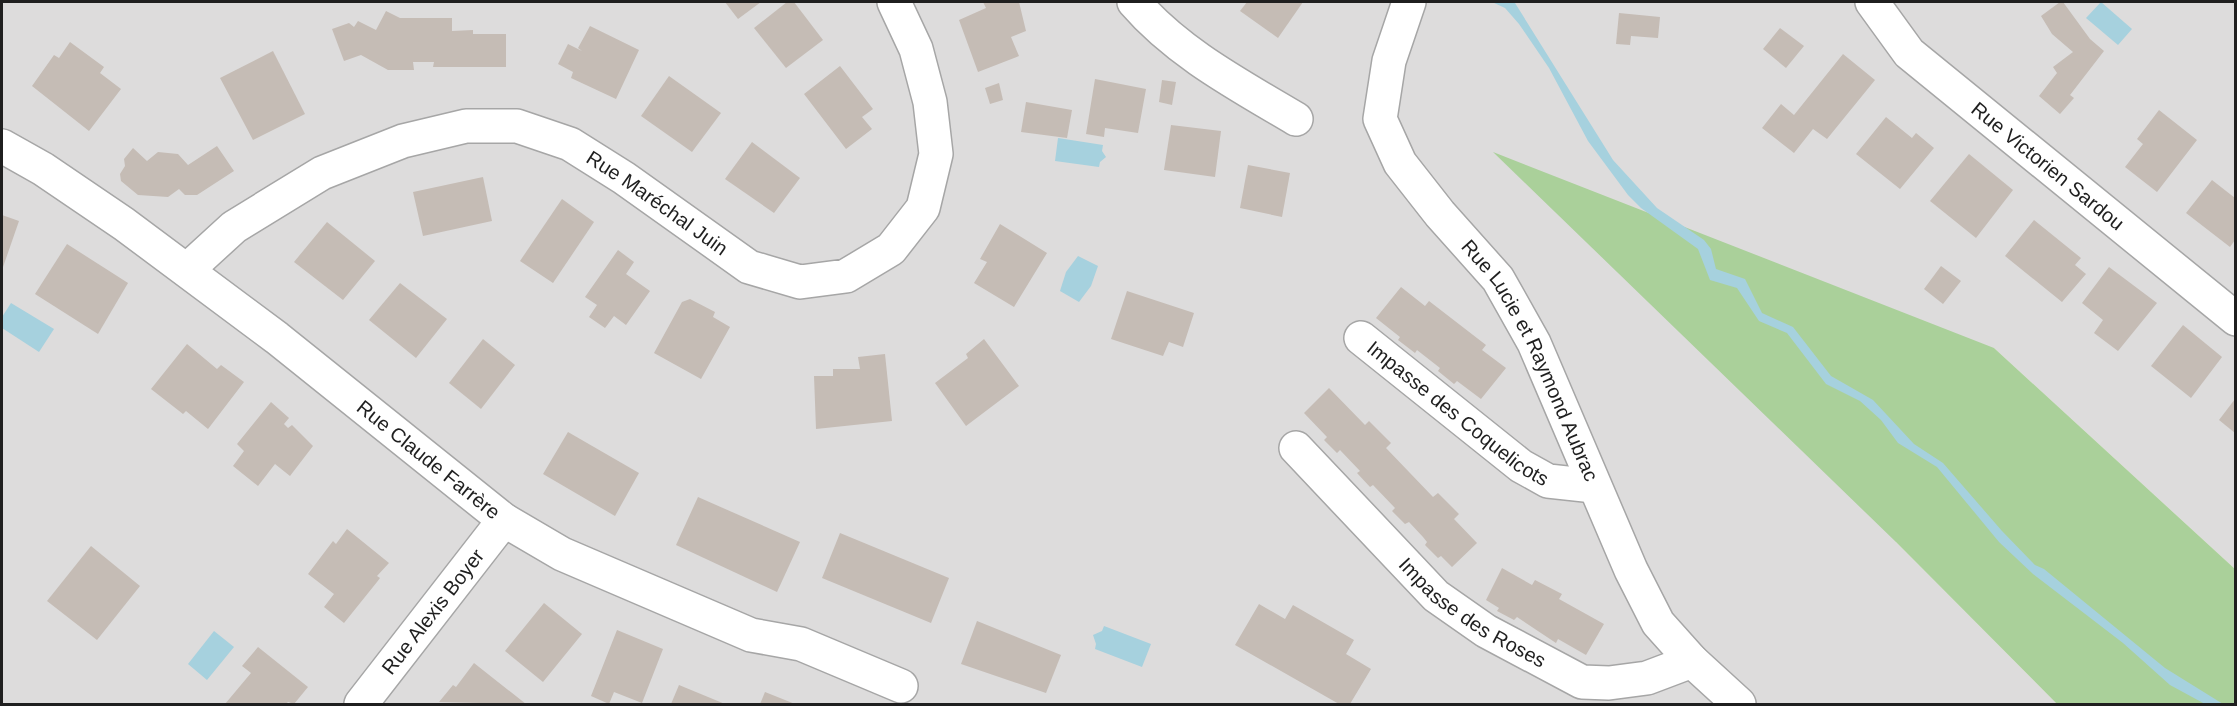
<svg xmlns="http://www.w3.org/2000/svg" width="2237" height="706" viewBox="0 0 2237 706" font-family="Arial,sans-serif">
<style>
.residential{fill:#dddcdc}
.forest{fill:#aad09a}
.water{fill:#a6d1de}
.building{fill:#c5bcb5}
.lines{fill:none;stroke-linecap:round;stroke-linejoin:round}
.street-casing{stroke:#a6a6a6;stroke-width:36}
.street{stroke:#fff;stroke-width:33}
.labels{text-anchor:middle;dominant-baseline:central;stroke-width:6;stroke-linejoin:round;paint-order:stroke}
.street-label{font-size:20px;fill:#1f1f1f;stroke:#fff}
</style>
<rect width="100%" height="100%" fill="#f0ede6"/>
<polygon class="residential" points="2,2 2235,2 2235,569 1994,348 1896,542 2057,704 2,704"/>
<polygon class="forest" points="1493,152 1994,348 2235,569 2235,704 2057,704 1896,542"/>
<g class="water">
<polygon points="1492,2 1515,3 1613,160 1657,208 1704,240 1711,249 1716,269 1745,279 1762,313 1793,327 1831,376 1873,400 1914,444 1943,463 2002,531 2035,565 2044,569 2165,668 2223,704 2205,704 2170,685 2123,643 2033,574 1999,542 1937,467 1898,443 1881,420 1860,401 1826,384 1787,333 1759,321 1737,288 1710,280 1698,249 1641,208 1628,195 1588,141 1549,68 1519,24 1505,8"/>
<polygon points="2101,2 2132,29 2118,45 2086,18"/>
<polygon points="1058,138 1103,145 1102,151 1106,157 1100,162 1099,167 1055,161"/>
<polygon points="1078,256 1098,266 1091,286 1079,302 1060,291 1066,272"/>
<polygon points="11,303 54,329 39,352 2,328 2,317"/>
<polygon points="1104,626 1151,644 1142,667 1095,649 1096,644 1093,635 1102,631"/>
<polygon points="214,631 234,647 207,680 188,664"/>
</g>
<g class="building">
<polygon points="725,2 761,2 738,19"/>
<polygon points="787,2 794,2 823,40 786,68 754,28"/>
<polygon points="983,2 1019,2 1026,31 1011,37 1019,56 978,72 959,20 986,8"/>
<polygon points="1247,2 1303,2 1278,38 1240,11"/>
<polygon points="2060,2 2063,2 2090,39 2104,51 2070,95 2074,98 2060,114 2039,96 2057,73 2053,67 2073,52 2052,34 2041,16"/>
<polygon points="386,11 400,18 452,18 452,31 473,30 473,34 506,34 506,67 433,67 434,62 413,62 414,70 388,70 361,55 344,61 332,29 349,23 354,27 358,21 376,30"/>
<polygon points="1619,13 1660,17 1658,38 1631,36 1630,45 1616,44"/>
<polygon points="590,26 639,50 616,99 571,78 573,72 558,64 568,44 582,51 578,48"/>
<polygon points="1780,28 1804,46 1786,68 1763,49"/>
<polygon points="70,42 104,67 100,73 121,89 89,131 32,86 54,55 59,58"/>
<polygon points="273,51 305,114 253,140 220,78"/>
<polygon points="1843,54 1875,80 1827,139 1813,129 1794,153 1762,128 1781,104 1794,115"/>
<polygon points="840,66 873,109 862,117 872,129 846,149 804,94"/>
<polygon points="669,76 721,113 692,152 641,116"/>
<polygon points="1095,79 1146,89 1138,133 1105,128 1104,137 1086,134"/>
<polygon points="1162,80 1176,82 1172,105 1159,102"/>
<polygon points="999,83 1003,100 990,104 985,88"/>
<polygon points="1026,102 1072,110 1067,138 1021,132"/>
<polygon points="2159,110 2197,140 2157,192 2125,167 2143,144 2137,139"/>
<polygon points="1886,117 1912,138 1916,133 1934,148 1900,189 1856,154"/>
<polygon points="1171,125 1221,131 1215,177 1164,170"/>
<polygon points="752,142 800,178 774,213 725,179"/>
<polygon points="217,146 234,171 197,195 185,195 179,189 168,197 138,195 121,181 120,174 125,166 124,159 133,148 147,161 158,152 178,154 188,165"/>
<polygon points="1969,154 2013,190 1976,238 1930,201"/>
<polygon points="1248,165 1290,173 1282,217 1240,208"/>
<polygon points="483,177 492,221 423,236 413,192"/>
<polygon points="2212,180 2235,198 2235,240 2230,247 2186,213"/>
<polygon points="562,199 594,222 553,283 520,261"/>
<polygon points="2,215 19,221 2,270"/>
<polygon points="2034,220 2081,258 2075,265 2086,274 2062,302 2005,256"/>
<polygon points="327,222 375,261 343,300 294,262"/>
<polygon points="1000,224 1047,253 1014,307 974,283 987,262 980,259"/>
<polygon points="67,244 128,283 98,334 35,294"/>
<polygon points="618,250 634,262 626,274 650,291 626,325 614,316 605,328 589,317 597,305 585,297"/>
<polygon points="1941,266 1961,281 1943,304 1924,289"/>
<polygon points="2109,267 2157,303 2118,351 2094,333 2103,320 2082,303"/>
<polygon points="400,283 447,319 416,358 369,320"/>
<polygon points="1401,287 1425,306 1429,301 1486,345 1482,350 1506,368 1481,399 1457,381 1454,384 1438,371 1440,368 1417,350 1415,353 1398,340 1400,337 1376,318"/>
<polygon points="1127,291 1194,313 1183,347 1169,342 1163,356 1111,339"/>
<polygon points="690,299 715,312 713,317 730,327 701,379 654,353 682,302"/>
<polygon points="2183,325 2222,357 2191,398 2151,366"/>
<polygon points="483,339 515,365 481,409 449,383"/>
<polygon points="984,339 1019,386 966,426 935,383 968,358 966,354"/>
<polygon points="187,344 217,369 221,365 244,382 208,429 186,411 183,414 151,389"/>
<polygon points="885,354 892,421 816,429 814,376 833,376 833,369 860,369 858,357"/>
<polygon points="1329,388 1365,425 1369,421 1391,443 1386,448 1433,497 1438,493 1459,514 1454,519 1477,543 1452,567 1441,556 1438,558 1425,545 1427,542 1423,537 1409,522 1405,524 1392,511 1395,508 1373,485 1370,487 1357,473 1360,471 1340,450 1337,453 1324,440 1327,437 1304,413"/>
<polygon points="2235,399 2235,433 2219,420"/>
<polygon points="271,402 289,418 284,424 288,428 292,425 313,446 290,476 275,464 258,486 233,466 244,451 237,444"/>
<polygon points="568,432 639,473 615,516 543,474"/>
<polygon points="698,497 800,542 777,592 676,545"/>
<polygon points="347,529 389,563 377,576 380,578 377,582 344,623 324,607 334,594 308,574 333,541 336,544"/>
<polygon points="840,533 949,578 931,623 822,578"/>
<polygon points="91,546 140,586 97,640 47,601"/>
<polygon points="1502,568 1532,585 1535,580 1562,594 1559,599 1604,624 1586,655 1558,639 1556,643 1517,617 1514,620 1497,611 1499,608 1486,600"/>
<polygon points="544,603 582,634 543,682 505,651"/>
<polygon points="1259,604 1285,619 1293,605 1354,640 1346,654 1371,669 1350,704 1339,704 1235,645"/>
<polygon points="977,621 1061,655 1046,693 961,664"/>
<polygon points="617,630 663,649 642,703 614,692 609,704 591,696"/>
<polygon points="258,647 308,687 294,704 288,702 286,704 225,704 251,673 242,666"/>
<polygon points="474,663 526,704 439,702 453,685 456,687"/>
<polygon points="679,685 725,704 671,704"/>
<polygon points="765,692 795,704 760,704"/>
</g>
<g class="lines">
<g class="street-casing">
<g id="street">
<path d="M1134 2C1178 53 1239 85 1296 119"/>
<path id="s1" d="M1409 2 1389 61 1380 119 1400 163 1440 214 1498 279 1534 343 1631 570 1658 623 1692 661 1739 704"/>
<path id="s2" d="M1872 2 1909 53 2236 319"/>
<path id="s3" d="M2 146 43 169 124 224 277 338 504 520 562 554 751 635 801 644 901 686"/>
<path id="s4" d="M187 270 234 227 322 173 403 141 466 126H517L570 144 624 178 749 267 800 282 846 276 891 249 923 208 936 154 930 102 916 49 894 2"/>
<path id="s5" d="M1361 338 1521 466 1548 481 1594 486"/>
<path id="s6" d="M1296 448 1436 596 1486 631 1582 682 1609 683 1647 678 1692 661"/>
<path id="s7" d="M361 704 504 520"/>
</g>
</g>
<use href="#street" class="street"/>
</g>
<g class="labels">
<g class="street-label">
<text stroke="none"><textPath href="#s2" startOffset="242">Rue Victorien Sardou</textPath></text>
<text stroke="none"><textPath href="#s4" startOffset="531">Rue Maréchal Juin</textPath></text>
<text stroke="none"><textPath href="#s1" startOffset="408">Rue Lucie et Raymond Aubrac</textPath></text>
<text stroke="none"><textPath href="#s5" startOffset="123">Impasse des Coquelicots</textPath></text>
<text stroke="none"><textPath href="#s3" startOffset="530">Rue Claude Farrère</textPath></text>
<text stroke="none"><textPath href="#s6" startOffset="243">Impasse des Roses</textPath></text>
<text stroke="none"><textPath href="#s7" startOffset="117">Rue Alexis Boyer</textPath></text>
</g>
</g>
<rect width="2237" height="706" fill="none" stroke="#1f1f1f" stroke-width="6"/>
</svg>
